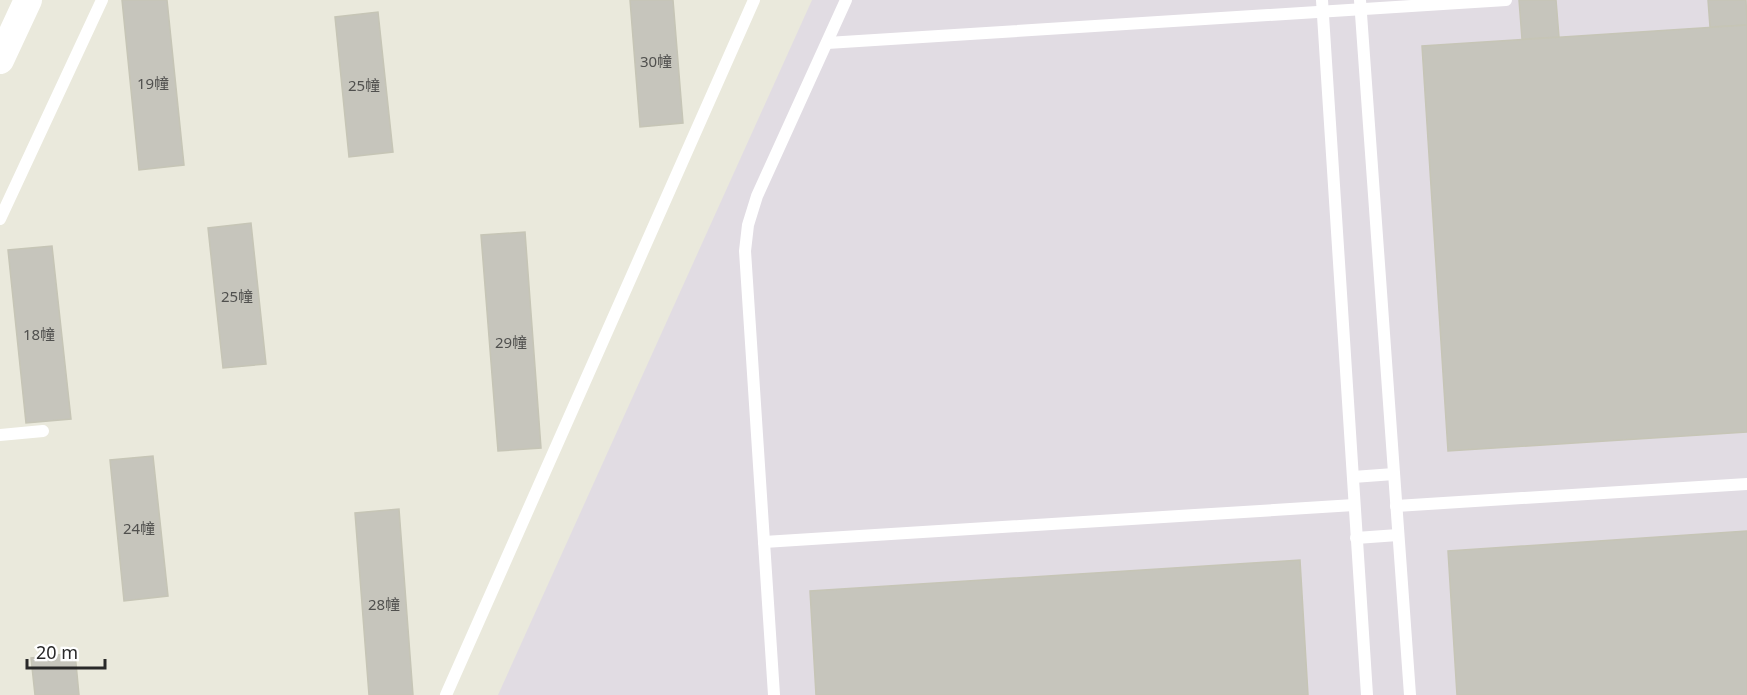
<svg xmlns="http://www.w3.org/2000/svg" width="1747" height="695" viewBox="0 0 1747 695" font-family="'Noto Sans','Noto Sans SC',sans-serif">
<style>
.industrial{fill:#e1dce3}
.building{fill:#c6c5bc;stroke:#c6c5b6;stroke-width:1.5}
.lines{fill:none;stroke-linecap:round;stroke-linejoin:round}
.service{stroke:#fff;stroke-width:12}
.tertiary{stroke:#fff;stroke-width:28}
.labels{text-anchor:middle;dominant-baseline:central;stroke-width:5;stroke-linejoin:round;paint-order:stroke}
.number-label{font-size:15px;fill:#50504e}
</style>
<rect width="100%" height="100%" fill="#eae9dc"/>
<polygon class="industrial" points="812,0 1747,0 1747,695 498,695"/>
<g class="building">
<polygon points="122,0 167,0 184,165 139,170"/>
<polygon points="630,0 673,0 683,123 640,127"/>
<polygon points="1519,0 1556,0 1559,37 1522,39"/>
<polygon points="1708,0 1746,0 1747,25 1710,27"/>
<polygon points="378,12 393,152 349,157 335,17"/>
<polygon points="1747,25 1747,432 1448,451 1422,46"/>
<polygon points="251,223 266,364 223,368 208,228"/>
<polygon points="525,232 541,448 498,451 481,235"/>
<polygon points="52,246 71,419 26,423 8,250"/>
<polygon points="153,456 168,596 124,601 110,460"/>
<polygon points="399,509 413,695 369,695 355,513"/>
<polygon points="1747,531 1747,695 1457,695 1448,551"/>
<polygon points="1300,560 1308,695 816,695 810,591"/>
<polygon points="75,653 79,695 35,695 31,658"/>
</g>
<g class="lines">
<g class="service">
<polyline points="1322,0 1367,695"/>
<polyline points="1360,0 1410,695"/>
<polyline points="827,43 1506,0"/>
<polyline points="0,219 102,0"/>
<polyline points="0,435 43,431"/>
<polyline points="1353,477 1394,474"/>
<polyline points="1396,506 1747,484"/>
<polyline points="1356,538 1398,535"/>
<polyline points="764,542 1354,505"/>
<polyline points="446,695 754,0"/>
<polyline points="774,695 745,251 748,225 757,196 846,0"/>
</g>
<polyline class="tertiary" points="0,60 28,0"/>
</g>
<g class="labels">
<g class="number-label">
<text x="656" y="61">30幢</text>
<text x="153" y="83">19幢</text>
<text x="364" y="85">25幢</text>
<text x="237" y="296">25幢</text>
<text x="39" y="334">18幢</text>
<text x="511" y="342">29幢</text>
<text x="139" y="528">24幢</text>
<text x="384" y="604">28幢</text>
</g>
</g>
<path d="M27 659v9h78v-9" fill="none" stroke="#292929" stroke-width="3"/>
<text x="36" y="659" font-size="18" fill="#292929" stroke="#ffffff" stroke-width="4.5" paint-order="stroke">20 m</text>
</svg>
